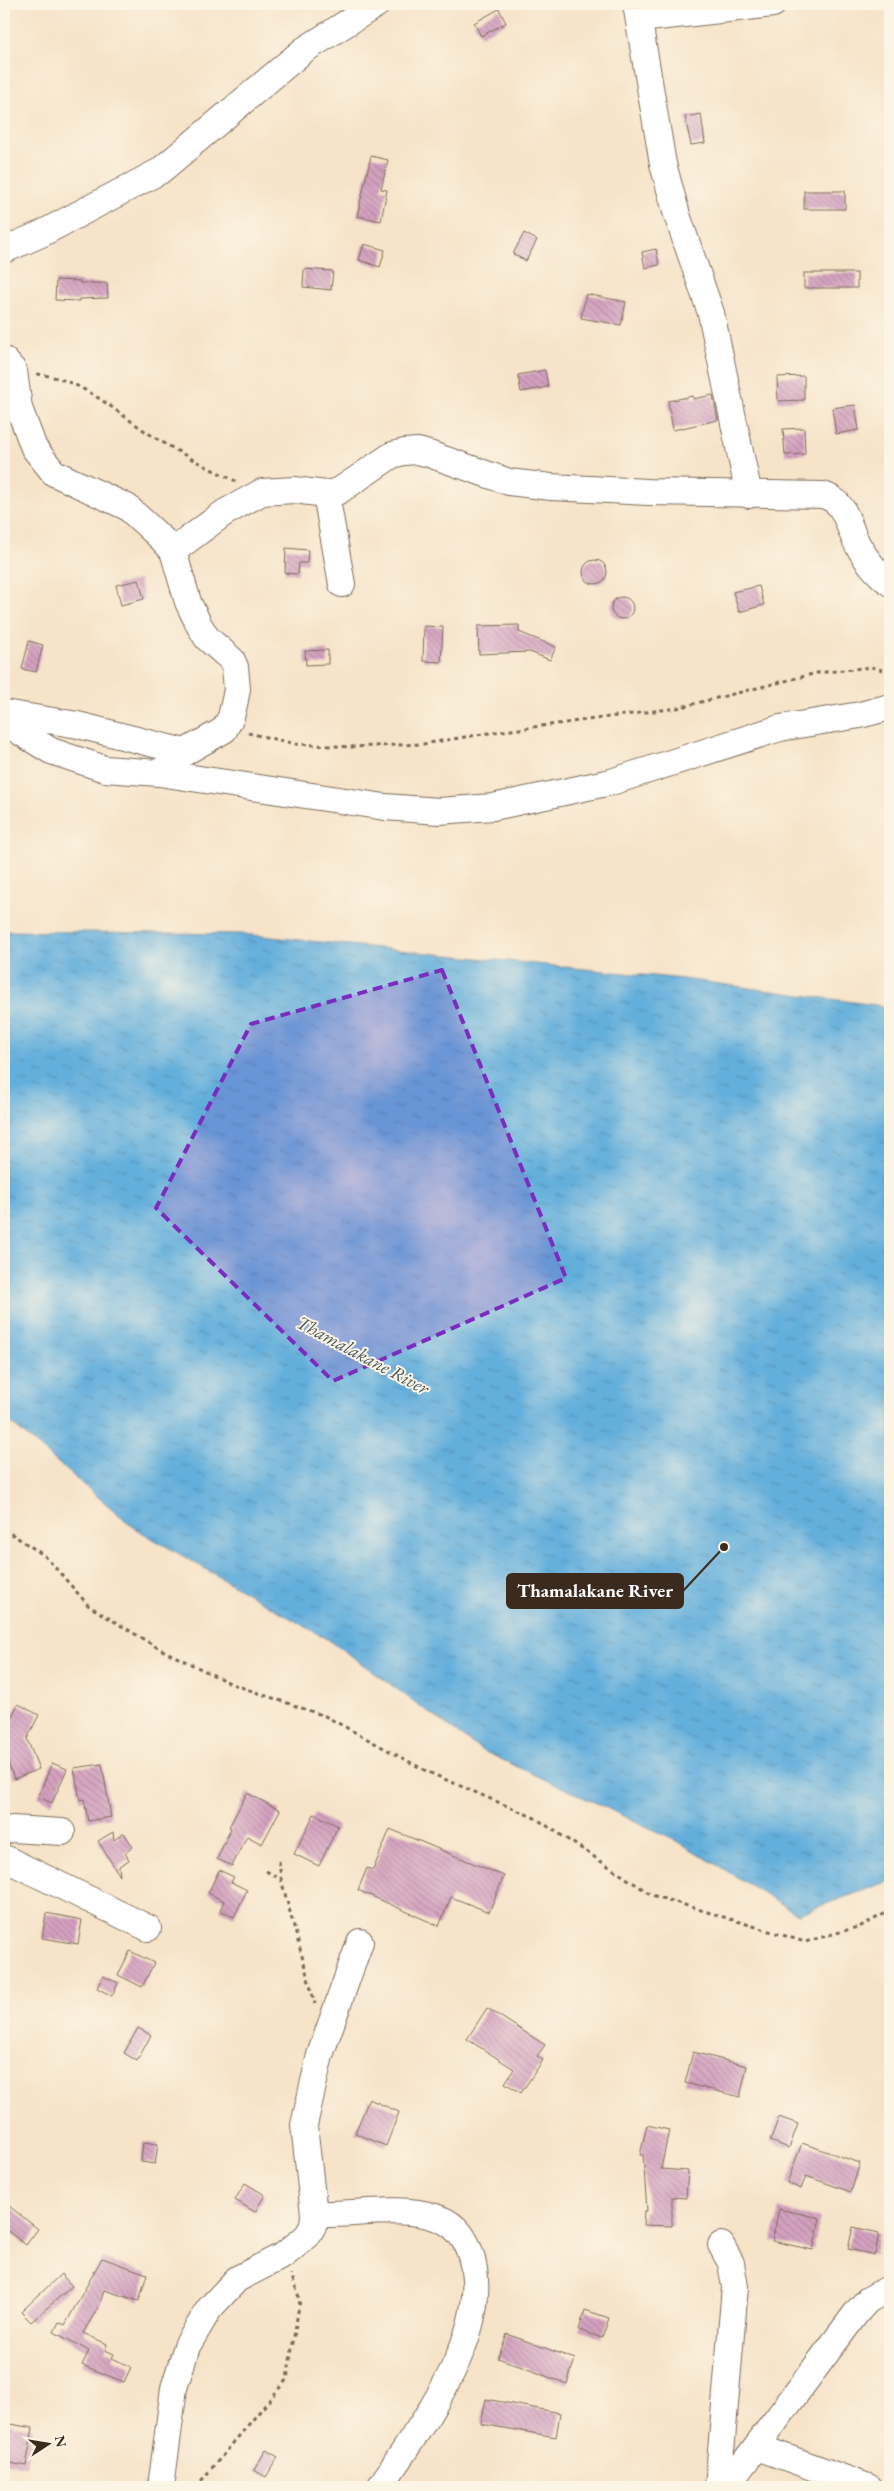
<svg xmlns="http://www.w3.org/2000/svg" width="894" height="2491" viewBox="0 0 894 2491" font-family="'EB Garamond',serif">
<style>
.water{fill:url(#water-ripples);stroke:#4f6c7d}
.building{fill:url(#building-back-hatch)}
.lines{fill:none;stroke-linecap:round;stroke-linejoin:round}
.minor-casing{stroke:#7c6b5a;stroke-width:28}
.path{stroke:#7c6b5a;stroke-width:3;stroke-dasharray:4 4;stroke-linecap:butt}
.minor{stroke:#fff;stroke-width:26}
.marked{fill:#7b2cbf;fill-opacity:0.2;stroke:#7b2cbf;stroke-width:4;stroke-dasharray:10 6;stroke-linejoin:round}
.labels{text-anchor:middle;dominant-baseline:central;stroke-width:4;stroke-linejoin:round;paint-order:stroke}
.water-label{font-size:19px;font-style:italic;fill:#495960;stroke:#fcf5e5}
.leader{fill:none;stroke:#3b2a1e;stroke-width:2}
.callout-dot{fill:#3b2a1e;stroke:#fcf5e5;stroke-width:2}
.callout{fill:#3b2a1e;stroke:#3b2a1e;stroke-width:2}
.callout-label{font-size:19px;text-anchor:middle;font-weight:bold;fill:#fff}
</style>
<defs>
<pattern id="water-ripples" width="26" height="14" patternUnits="userSpaceOnUse" patternTransform="scale(1.25)"><rect width="26" height="14" fill="#63afdc"/><path d="M2 4q2-2 4 0t4 0M15 11q2-2 4 0t4 0" fill="none" stroke="#538fb2"/></pattern>
<pattern id="building-back-hatch" width="6" height="6" patternUnits="userSpaceOnUse" patternTransform="scale(1.25)"><rect width="6" height="6" fill="#d5a2c1"/><path d="M-1 5l2 2M0 0l6 6M5-1l2 2" fill="none" stroke="#ae849c"/></pattern>
</defs>
<rect width="100%" height="100%" fill="#fcf5e5"/>
<filter id="ink" filterUnits="userSpaceOnUse"><feTurbulence type="fractalNoise" baseFrequency=".02" numOctaves="2"/><feDisplacementMap in="SourceGraphic" scale="10" xChannelSelector="R" yChannelSelector="G"/><feConvolveMatrix kernelMatrix="1 2 1 2 8 2 1 2 1" color-interpolation-filters="sRGB"/></filter>
<filter id="wash" filterUnits="userSpaceOnUse"><feTurbulence type="fractalNoise" baseFrequency=".0096" numOctaves="4" result="noise"/><feDisplacementMap in="SourceGraphic" scale="20" xChannelSelector="R" yChannelSelector="G"/><feGaussianBlur stdDeviation="1.12" result="paint"/><feColorMatrix in="noise" values="0 0 0 0 0 0 0 0 0 0 0 0 0 0 0 0 0 1.4 0 .05"/><feComposite in="paint" operator="in"/></filter>
<g filter="url(#wash)">
<rect width="100%" height="100%" fill="#f6e3c8"/>
<polygon class="water" points="4,931 241,934 683,979 890,1007 890,1881 798,1914 674,1839 481,1750 332,1642 136,1529 4,1417"/>
<g id="blocks">
<g class="building">
<polygon points="499,9 506,23 481,36 474,23"/>
<polygon points="701,114 705,143 691,145 685,117"/>
<polygon points="371,156 388,160 381,189 387,190 381,221 357,216"/>
<rect x="804" y="191" width="41" height="18"/>
<polygon points="524,233 537,240 526,261 513,254"/>
<polygon points="364,244 385,250 380,267 359,260"/>
<polygon points="656,249 659,265 645,268 642,252"/>
<polygon points="304,269 333,271 331,290 303,287"/>
<rect x="804" y="273" width="53" height="15"/>
<polygon points="56,280 80,281 80,283 107,283 108,298 79,299 79,301 55,300"/>
<polygon points="586,294 626,302 621,325 581,318"/>
<polygon points="545,370 548,387 521,392 518,375"/>
<polygon points="804,376 804,400 778,401 777,377"/>
<polygon points="713,395 718,420 673,430 668,401 693,396 693,399"/>
<polygon points="855,405 859,430 836,434 832,408"/>
<polygon points="804,428 805,454 785,455 783,429"/>
<polygon points="286,548 308,550 307,563 299,563 298,574 285,573"/>
<circle cx="595" cy="572" r="12"/>
<polygon points="139,580 144,599 121,605 116,585"/>
<polygon points="759,586 764,605 739,612 733,592"/>
<circle cx="622" cy="608" r="11"/>
<polygon points="519,625 519,632 556,647 550,660 530,652 479,654 478,626"/>
<polygon points="424,626 443,627 441,662 423,661"/>
<polygon points="29,641 43,645 36,672 22,669"/>
<polygon points="328,650 328,664 306,665 305,651"/>
<polygon points="18,1704 39,1715 27,1739 39,1769 14,1779 4,1751 4,1732"/>
<polygon points="52,1763 67,1769 52,1803 38,1797"/>
<polygon points="102,1764 111,1817 88,1821 84,1799 80,1800 74,1768"/>
<polygon points="247,1793 280,1810 262,1844 247,1836 232,1866 217,1859 231,1828 229,1827"/>
<polygon points="314,1814 338,1826 319,1866 294,1854"/>
<polygon points="390,1829 504,1876 489,1912 451,1897 439,1926 358,1890 367,1868 373,1870"/>
<polygon points="113,1832 114,1840 124,1833 133,1847 125,1853 129,1860 119,1866 120,1876 98,1841"/>
<polygon points="219,1870 234,1877 231,1882 247,1890 234,1917 220,1910 224,1901 208,1893"/>
<polygon points="46,1913 82,1920 78,1944 42,1938"/>
<polygon points="130,1951 154,1963 142,1987 118,1975"/>
<polygon points="103,1976 118,1983 112,1996 97,1988"/>
<polygon points="487,2008 545,2045 537,2056 543,2060 521,2093 505,2083 514,2069 467,2039"/>
<polygon points="138,2028 151,2035 137,2061 124,2053"/>
<polygon points="693,2052 747,2066 740,2097 685,2083"/>
<polygon points="369,2099 399,2112 386,2146 355,2133"/>
<polygon points="779,2117 798,2124 789,2148 770,2141"/>
<polygon points="647,2125 669,2130 661,2169 688,2171 686,2198 672,2197 672,2226 643,2225 644,2211 647,2211 643,2155 640,2155"/>
<polygon points="143,2142 158,2144 155,2164 141,2162"/>
<polygon points="802,2143 860,2163 851,2192 806,2176 801,2189 787,2183"/>
<polygon points="245,2183 265,2195 255,2212 235,2200"/>
<polygon points="4,2202 38,2229 26,2245 4,2228"/>
<polygon points="779,2209 820,2218 813,2250 772,2241"/>
<polygon points="853,2227 879,2233 875,2255 848,2249"/>
<polygon points="102,2258 147,2274 139,2301 104,2290 100,2304 83,2333 107,2344 105,2350 114,2354 112,2358 131,2367 124,2382 82,2365 89,2351 54,2332 59,2322 65,2325"/>
<polygon points="61,2274 72,2286 31,2322 21,2312"/>
<polygon points="585,2310 609,2318 602,2338 579,2330"/>
<polygon points="507,2334 575,2359 567,2384 498,2358"/>
<polygon points="486,2399 560,2413 556,2437 481,2424"/>
<polygon points="4,2423 33,2428 26,2466 4,2462"/>
<polygon points="266,2450 278,2457 266,2477 254,2470"/>
</g>
</g>
</g>
<g filter="url(#ink)">
<use href="#blocks" fill-opacity="0" stroke="#7c6b5a" stroke-width="1"/>
<g class="lines">
<g class="minor-casing">
<g id="minor">
<polyline points="636,4 663,164 677,215 711,313 749,495"/>
<polyline points="640,19 773,4"/>
<polyline points="4,250 41,234 160,171 304,50 377,4"/>
<polyline points="4,360 14,371 19,408 34,448 54,473 127,507 162,539 173,551 188,602 199,625 207,638 232,660 235,667 237,689 235,700 231,717 224,730 185,752 159,773"/>
<polyline points="326,494 342,584"/>
<path d="M173 551 224 513 262 492 294 490 326 494 339 491 392 455 404 452 418 451 429 454 509 482 551 487 648 492 823 495C848 502 847 528 859 547 867 561 878 574 890 583"/>
<polyline points="4,713 78,725 185,752"/>
<polyline points="4,722 51,751 105,769 159,773 385,807 439,811 493,807 611,782 780,728 860,715 890,707"/>
<polyline points="4,1831 12,1829 62,1832"/>
<polyline points="4,1858 148,1928"/>
<path d="M314 2214C353 2216 396 2205 435 2217 452 2222 463 2234 469 2250 498 2328 421 2424 380 2487"/>
<polyline points="757,2447 868,2487"/>
<polyline points="161,2487 174,2388 187,2346 209,2309 237,2279 284,2255 307,2236 313,2226 314,2214 304,2125 320,2055 360,1942"/>
<polyline points="718,2487 735,2287 731,2263 721,2245"/>
<polyline points="726,2487 857,2312 868,2300 890,2288"/>
</g>
</g>
<g class="path">
<path d="M37 374C83 379 114 411 151 435 178 452 207 468 236 481"/>
<polyline points="248,733 296,744 351,747 423,744 489,733 677,708 817,673 871,667 890,672"/>
<polyline points="4,1529 45,1556 89,1606 158,1648 232,1684 325,1716 428,1772 535,1818 652,1895 805,1942 861,1926 890,1911"/>
<polyline points="279,1861 281,1878"/>
<polyline points="266,1871 281,1879 315,2004"/>
<polyline points="196,2487 287,2379 300,2300 291,2274"/>
</g>
<use href="#minor" class="minor"/>
</g>
</g>
<path class="marked" d="M442 970 566 1278 333 1381 156 1208 251 1024Z"/>
<g class="labels">
<g class="water-label">
<text transform="translate(363 1355) rotate(28)">Thamalakane River</text>
</g>
</g>
<path class="leader" d="M724 1547L683 1591"/>
<circle class="callout-dot" cx="724" cy="1547" r="5"/>
<rect class="callout" x="507" y="1574" width="176" height="34" rx="5"/>
<g class="callout-label">
<text x="595" y="1597">Thamalakane River</text>
</g>
<rect width="894" height="2491" fill="none" stroke="#fcf5e5" stroke-width="20"/>
<g transform="translate(48 2444) rotate(78)" stroke="#fcf5e5" stroke-width="4" paint-order="stroke">
<path d="M0-4L9 19L0 12L-9 19Z" fill="#3b2a1e"/>
<text y="-8" font-size="14" font-weight="bold" text-anchor="middle" fill="#3b2a1e">N</text>
</g>
</svg>
